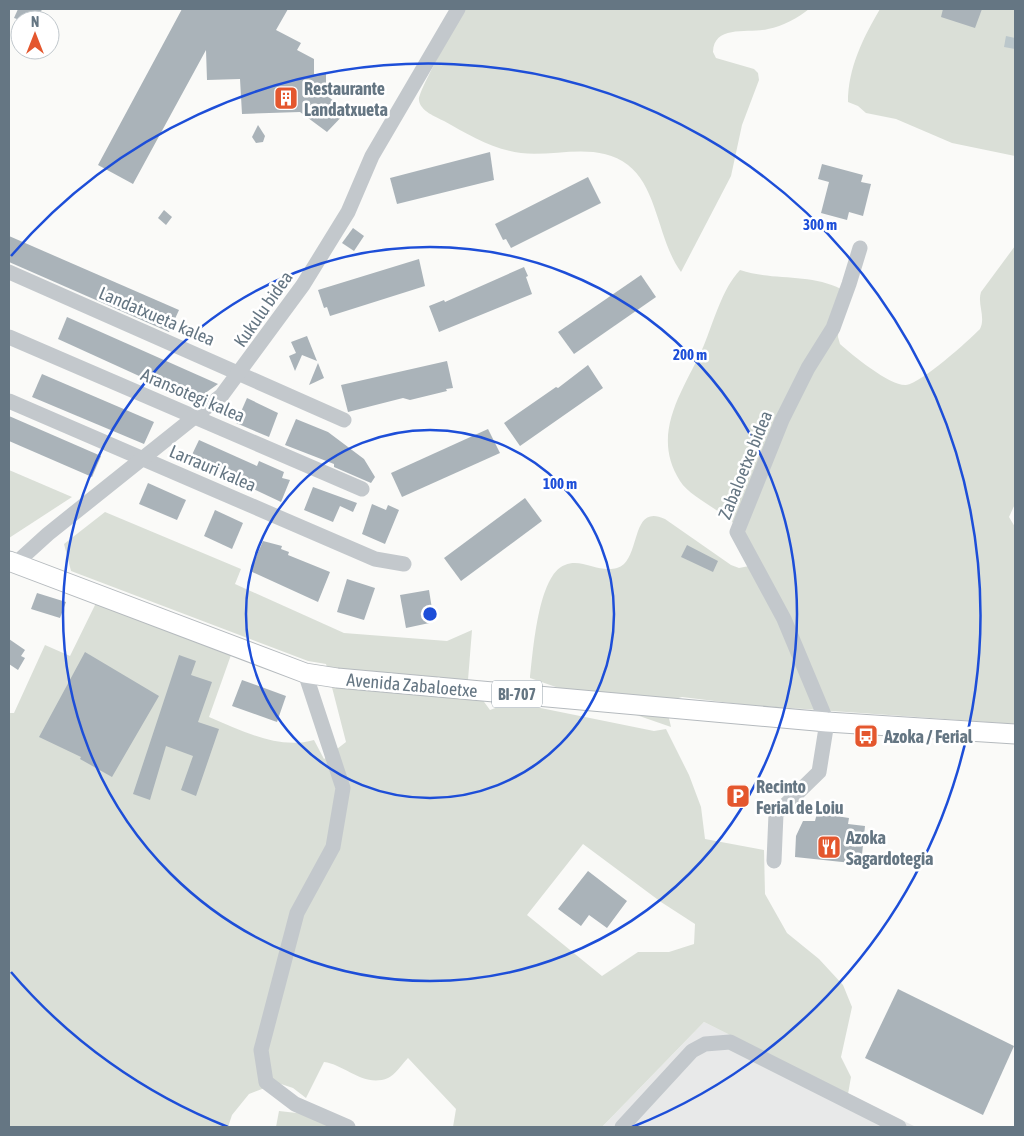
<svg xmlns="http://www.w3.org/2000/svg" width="1024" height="1136" viewBox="0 0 1024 1136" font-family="'Asap Condensed',sans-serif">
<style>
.built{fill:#e8e9e9}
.green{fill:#dadfd7;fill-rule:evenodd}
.water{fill:#bbc7cb}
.building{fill:#aab3b9}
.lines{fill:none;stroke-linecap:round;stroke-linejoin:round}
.major-casing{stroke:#b5babe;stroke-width:21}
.minor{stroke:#c3c8cc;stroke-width:15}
.major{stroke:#fff;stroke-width:19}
.ring{fill:none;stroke:#1d4ed8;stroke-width:2.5}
.labels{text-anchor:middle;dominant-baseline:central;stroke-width:5;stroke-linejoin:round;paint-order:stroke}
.shield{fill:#fff;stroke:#939fa8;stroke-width:1}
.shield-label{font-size:16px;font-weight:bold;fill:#657683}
.poi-label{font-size:18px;font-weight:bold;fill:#657683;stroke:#fff;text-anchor:start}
.street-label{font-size:18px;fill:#657683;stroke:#fff}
.centre{fill:#1d4ed8;stroke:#fff;stroke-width:2.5}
.ring-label{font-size:15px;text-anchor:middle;font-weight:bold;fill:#1d4ed8;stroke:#fff;stroke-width:5;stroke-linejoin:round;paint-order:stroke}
</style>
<rect width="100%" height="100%" fill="#fafaf8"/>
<polygon class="built" points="704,1022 916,1127 602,1127"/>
<g class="green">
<path d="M462 9H809C798 18 783 26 768 29 749 34 714 24 713 52L716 58 754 69 758 73 759 80 742 125 731 176 681 272C658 241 658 188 628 165 597 141 556 157 521 153 494 150 467 134 444 121 436 117 420 111 419 100 418 91 456 26 462 9Z"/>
<path d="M880 9H1015V156L952 143 896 119 866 113 858 106 848 102C848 68 863 38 880 9Z"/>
<path d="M1015 246V504L1009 517 1015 527V724L747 705 682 697 672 700 668 714 671 727 530 678C533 653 538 574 565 565 574 561 583 564 591 566 602 569 615 572 624 564 640 548 633 504 665 519L731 565 739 568 749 566C747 556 745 543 741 533 732 514 692 500 680 481 649 432 685 389 704 345 714 321 722 289 740 270 772 281 810 273 841 289L838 337 840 344C852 355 890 386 906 385 922 383 968 341 980 329 986 317 977 304 981 292Z"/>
<polygon points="9,470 72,497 9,538"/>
<path d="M105 512 241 569 235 584 344 633 447 641 472 630 468 680 490 710 511 702 654 731 666 729 689 775 701 807 705 839 764 850 765 894 787 933 819 959 843 985 852 1007 841 1057 851 1077 848 1094 704 1022 602 1127H453L456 1109 408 1058C402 1064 395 1075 388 1078 364 1088 346 1065 324 1062L306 1098 293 1088 278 1083 249 1094 232 1115 228 1127H9V713H14L45 645 70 656 96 603 231 655 209 717C243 731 278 750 314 740L324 759 346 742 326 664 308 661 71 571 64 544ZM583 844 661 902 695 924 694 944 669 952H638L602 976 527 915Z"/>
<polygon points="279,1111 332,1117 349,1127 276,1127"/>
</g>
<polygon class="water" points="1006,36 1015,38 1015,49 1004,47"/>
<g class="building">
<polygon points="18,9 42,9 38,20 20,20 14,18"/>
<polygon points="182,9 288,9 276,30 301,43 297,50 314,59 314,74 326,74 326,95 347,111 327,132 300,112 242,114 240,79 207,80 206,50 133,184 98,165"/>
<polygon points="943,9 982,9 975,28 941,17"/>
<polygon points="258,125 265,136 263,142 256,143 252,137"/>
<polygon points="490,152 494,180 397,204 390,178"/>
<polygon points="822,164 863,175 861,182 871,184 863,216 849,212 847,220 821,213 829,182 818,179"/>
<polygon points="588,177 601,203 511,248 506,239 503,240 495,224"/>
<polygon points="164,210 172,217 166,225 158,218"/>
<polygon points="353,228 364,236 354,251 342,243"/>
<polygon points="9,236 179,310 169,332 9,262"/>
<polygon points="419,259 425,286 330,316 327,307 324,308 318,290"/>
<polygon points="524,267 528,276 526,277 532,294 439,332 429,306 444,300 445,302"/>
<polygon points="641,275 656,297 574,354 558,332"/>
<polygon points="67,317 218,384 194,401 58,339"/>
<polygon points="307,336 317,361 302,355 295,371 289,356 296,353 291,342"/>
<polygon points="447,361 453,388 446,389 447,391 410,400 403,398 348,412 341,385"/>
<polygon points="318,363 324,378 309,385"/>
<polygon points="588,365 603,388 520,446 504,423 556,387 558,388"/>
<polygon points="42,374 154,422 144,444 32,397"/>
<polygon points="247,398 278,413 269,437 236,423"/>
<polygon points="9,416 101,456 92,477 9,441"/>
<polygon points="296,419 328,432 364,459 375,477 371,483 334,467 334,464 285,445"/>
<polygon points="488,429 500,453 402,497 391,473"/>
<polygon points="199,440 257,466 259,461 284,472 282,478 290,480 281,502 243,484 244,482 189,461"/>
<polygon points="148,483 186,500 177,520 139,504"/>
<polygon points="313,487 357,503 353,512 340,506 333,522 304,510"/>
<polygon points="525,498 542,521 461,581 444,558"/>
<polygon points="372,504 386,510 388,505 399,510 385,544 362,534"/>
<polygon points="215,510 243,523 232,549 204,536"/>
<polygon points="263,541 282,546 281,549 289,552 288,555 330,572 318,602 250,571"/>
<polygon points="687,545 718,561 713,572 681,557"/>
<polygon points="347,579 375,588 364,620 337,612"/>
<polygon points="429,590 434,622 406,628 400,595"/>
<polygon points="37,593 66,602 60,618 31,609"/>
<polygon points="9,639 25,650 21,656 25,658 18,670 9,664"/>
<polygon points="85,652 159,696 112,777 80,759 81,757 39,737"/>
<polygon points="179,655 196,661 191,675 212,682 198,722 219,729 196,796 181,790 193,756 166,746 150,800 133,794"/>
<polygon points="242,680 286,696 277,722 232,706"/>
<polygon points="817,813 849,818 848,824 865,826 861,864 795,857 796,836 803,821 815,821"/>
<polygon points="588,871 627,901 607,928 589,915 581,926 558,909"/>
<polygon points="898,989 1014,1046 983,1115 865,1058"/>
</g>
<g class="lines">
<g class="major-casing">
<polyline id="major" points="9,561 305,673 337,678 827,722 1015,734"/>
</g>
<g class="minor">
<polyline points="9,272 344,420"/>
<polyline points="9,337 362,489"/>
<polyline points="9,401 375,559 404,564"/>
<polyline points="16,563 48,534 222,395 303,285 348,212 372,156 458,9"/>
<polyline points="305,673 343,788 333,847 297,913 261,1050 266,1082 295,1104 348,1127"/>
<polyline points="774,861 776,814 819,772 827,722 784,619 737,532 782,420 808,368 833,328 849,284 860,248"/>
<polyline points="622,1127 692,1051 705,1044 730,1042 899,1127"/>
</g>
<use href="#major" class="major"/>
</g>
<g class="ring">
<circle cx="430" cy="614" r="184"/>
<circle cx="430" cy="614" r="367"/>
<path d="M228 1127A551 551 0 0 1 11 972M11 256A551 551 0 1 1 632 1127"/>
</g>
<defs>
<g id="building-square" transform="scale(1.25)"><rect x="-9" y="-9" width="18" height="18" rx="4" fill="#e4572e" stroke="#fff"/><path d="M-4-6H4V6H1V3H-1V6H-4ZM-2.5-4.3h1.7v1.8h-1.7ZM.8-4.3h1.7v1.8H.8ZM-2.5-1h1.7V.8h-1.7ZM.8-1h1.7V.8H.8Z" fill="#fff"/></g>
<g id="bus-square" transform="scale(1.25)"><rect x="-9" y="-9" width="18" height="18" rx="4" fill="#e4572e" stroke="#fff"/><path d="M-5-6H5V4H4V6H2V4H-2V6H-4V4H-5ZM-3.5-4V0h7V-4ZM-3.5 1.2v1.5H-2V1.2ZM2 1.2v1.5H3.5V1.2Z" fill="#fff"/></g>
<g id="parking-square" transform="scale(1.25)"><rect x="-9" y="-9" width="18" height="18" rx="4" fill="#e4572e" stroke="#fff"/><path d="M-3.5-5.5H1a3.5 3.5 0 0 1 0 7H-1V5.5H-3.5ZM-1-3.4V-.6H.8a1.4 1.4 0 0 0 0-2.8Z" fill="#fff"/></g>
<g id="restaurant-square" transform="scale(1.25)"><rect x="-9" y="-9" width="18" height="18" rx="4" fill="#e4572e" stroke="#fff"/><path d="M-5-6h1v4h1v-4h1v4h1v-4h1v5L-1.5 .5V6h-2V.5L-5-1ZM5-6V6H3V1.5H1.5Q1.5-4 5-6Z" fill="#fff"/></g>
</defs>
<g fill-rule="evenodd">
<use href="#building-square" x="286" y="98"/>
<use href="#bus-square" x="866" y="736"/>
<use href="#parking-square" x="738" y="796"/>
<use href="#restaurant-square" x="829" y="847"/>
</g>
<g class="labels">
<rect class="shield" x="492" y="680.5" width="50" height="27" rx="4"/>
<g class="shield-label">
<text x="517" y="694">BI-707</text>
</g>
<g class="poi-label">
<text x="304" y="88">Restaurante<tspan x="304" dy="21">Landatxueta</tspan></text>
<text x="884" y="736">Azoka / Ferial</text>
<text x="756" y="786">Recinto<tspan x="756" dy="21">Ferial de Loiu</tspan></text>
<text x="846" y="837">Azoka<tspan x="846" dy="21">Sagardotegia</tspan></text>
</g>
<g class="street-label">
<text transform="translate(263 309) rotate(-55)">Kukulu bidea</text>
<text transform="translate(157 316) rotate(23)">Landatxueta kalea</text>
<text transform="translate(193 395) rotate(23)">Aransotegi kalea</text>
<text transform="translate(745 465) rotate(-68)">Zabaloetxe bidea</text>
<text transform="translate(213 468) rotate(23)">Larrauri kalea</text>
<text transform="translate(412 685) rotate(5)">Avenida Zabaloetxe</text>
</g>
</g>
<circle cx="430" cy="614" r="8" class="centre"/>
<g class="ring-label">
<text x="820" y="230">300 m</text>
<text x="690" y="360">200 m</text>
<text x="560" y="489">100 m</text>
</g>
<rect width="1024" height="1136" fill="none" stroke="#657683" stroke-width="20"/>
<g transform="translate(35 35)"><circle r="24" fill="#ffffff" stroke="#c1c8cd"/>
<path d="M0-4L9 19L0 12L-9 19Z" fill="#e4572e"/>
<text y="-8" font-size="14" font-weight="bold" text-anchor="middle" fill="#657683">N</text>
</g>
</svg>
